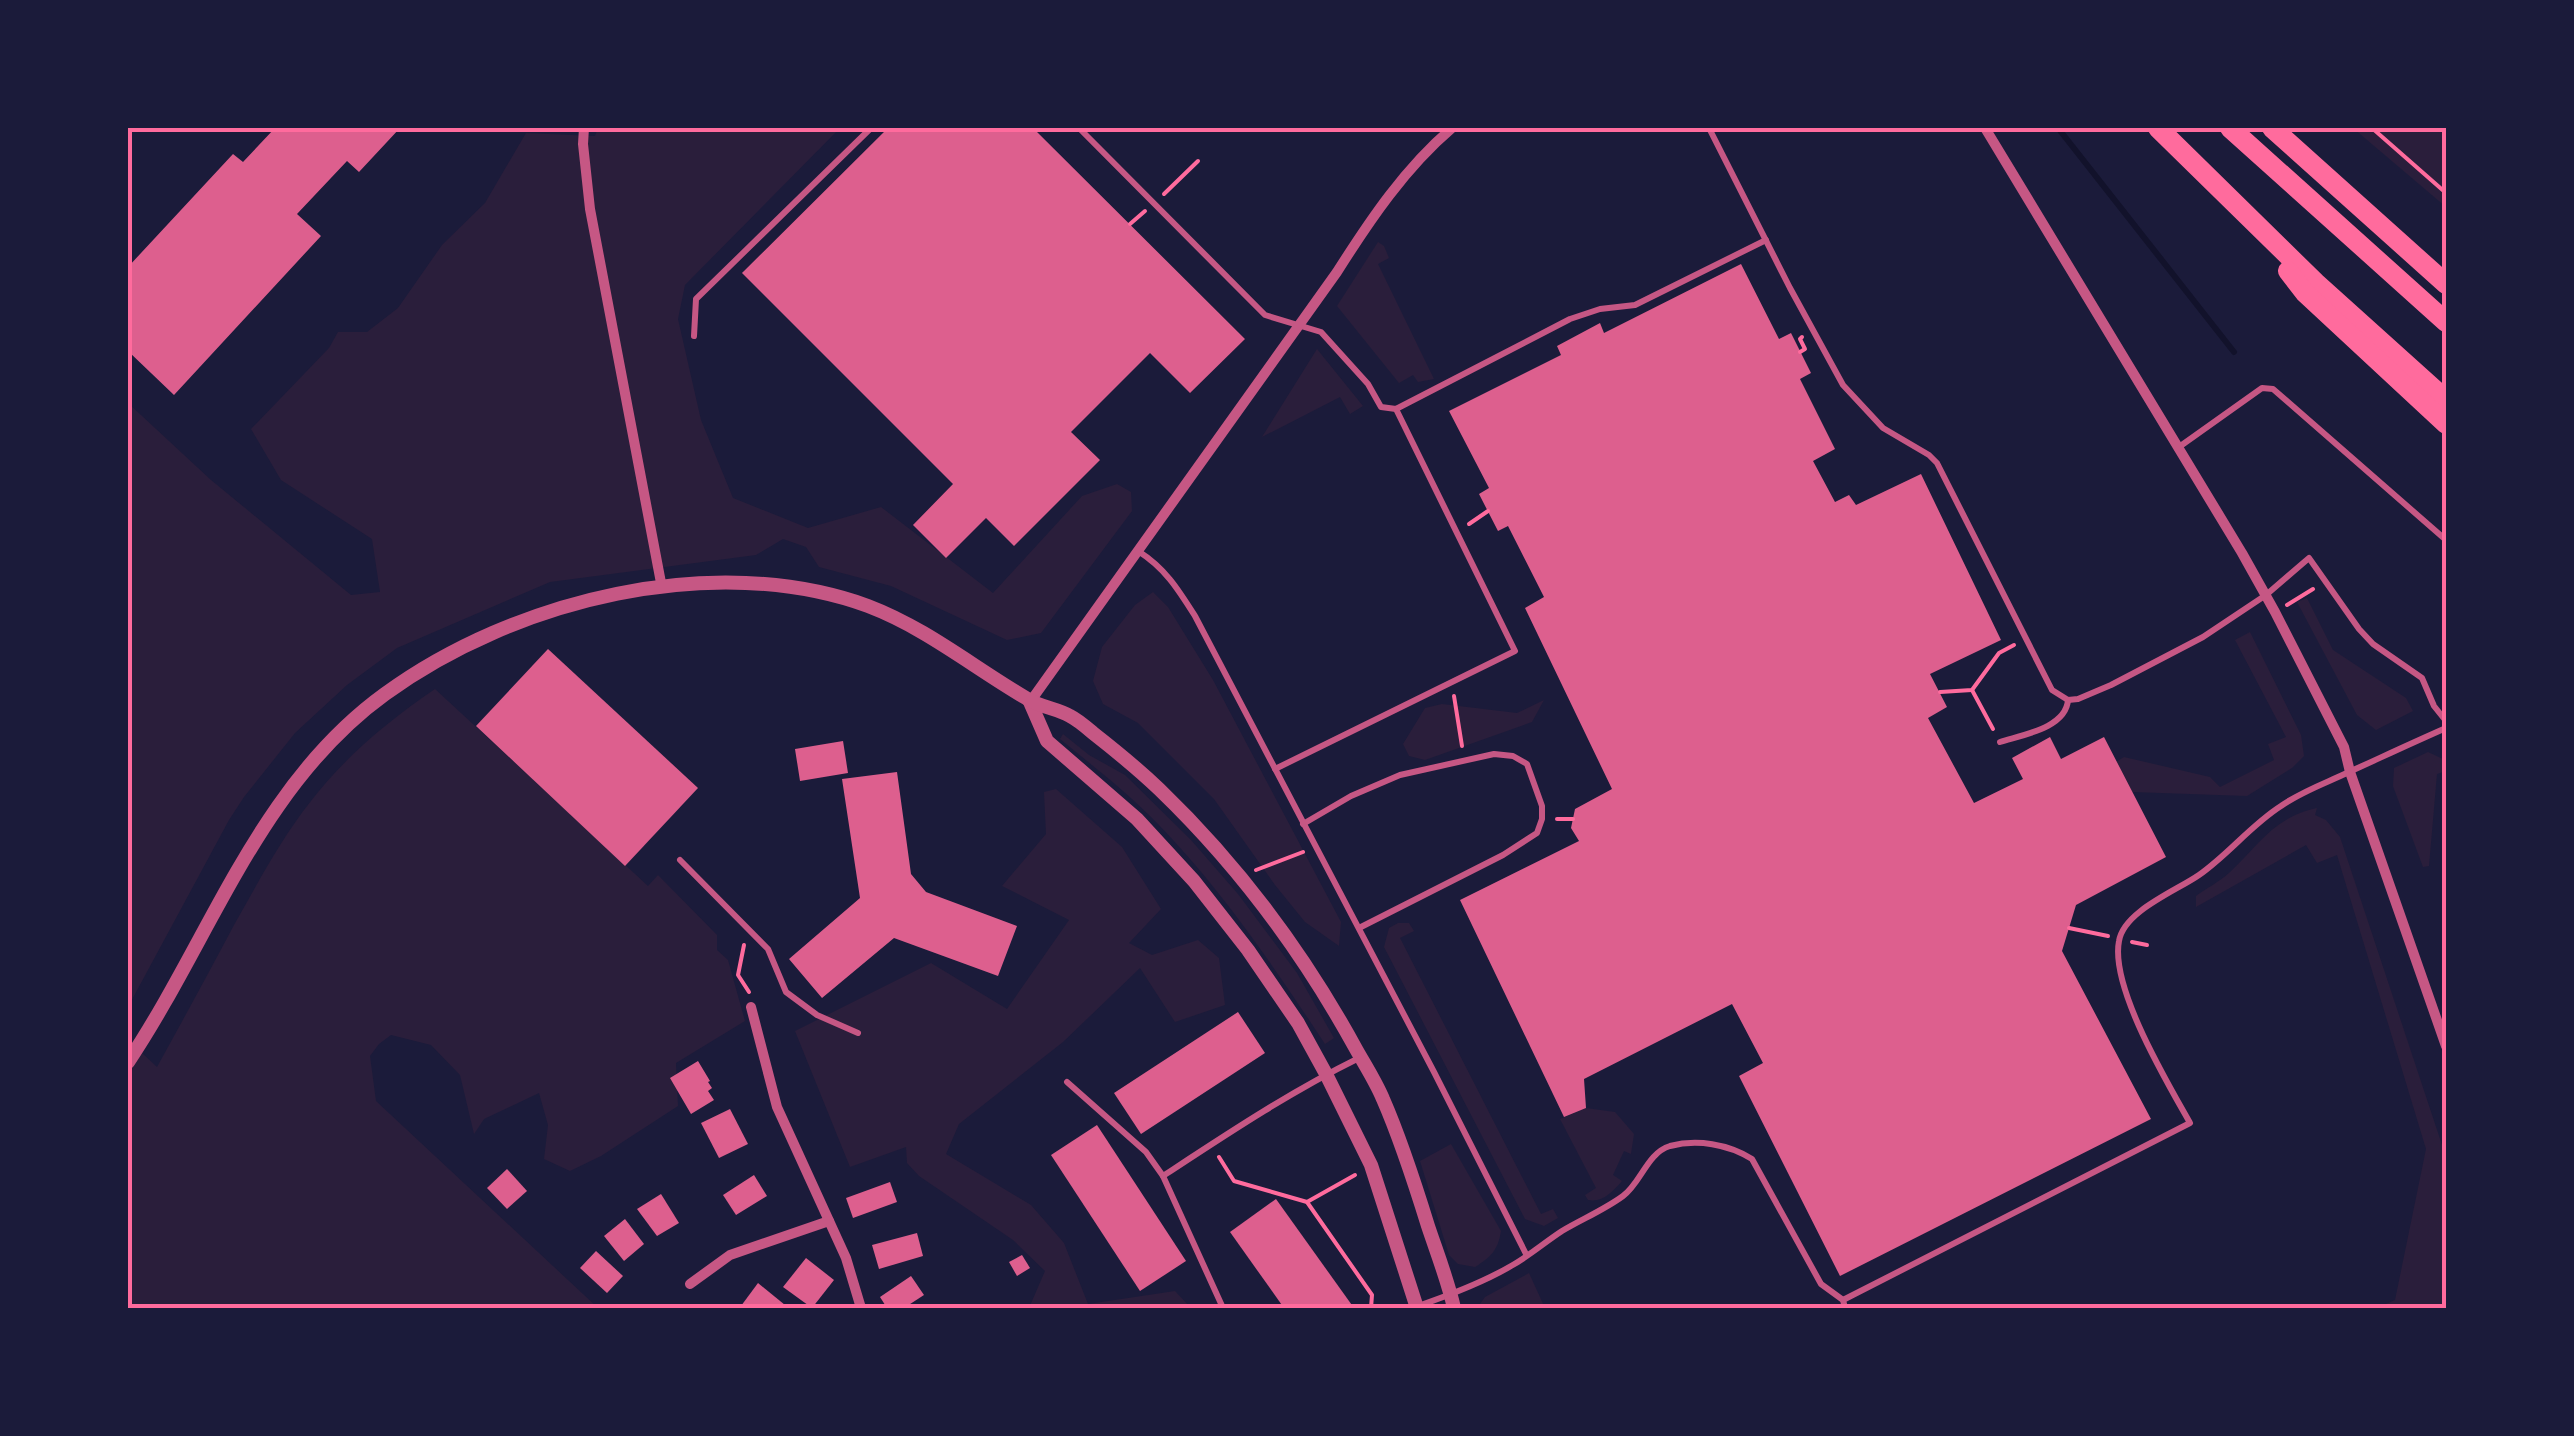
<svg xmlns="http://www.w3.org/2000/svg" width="2574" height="1436" viewBox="0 0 2574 1436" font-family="'Source Sans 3',sans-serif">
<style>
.green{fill:#2a1e3b}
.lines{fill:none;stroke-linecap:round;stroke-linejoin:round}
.stream{stroke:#12122b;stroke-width:6}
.building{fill:#dd5f8e}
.path{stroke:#ff6b9d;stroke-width:4}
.service{stroke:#c65784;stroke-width:6}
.minor{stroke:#c65784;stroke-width:10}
.tertiary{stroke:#c65784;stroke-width:14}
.motorway{stroke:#ff6b9d;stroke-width:20}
.neatline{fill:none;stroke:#ff6b9d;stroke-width:4}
</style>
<rect width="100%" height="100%" fill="#1b1b3a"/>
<g class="green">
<polygon points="598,128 840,128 685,285 678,319 701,420 733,498 808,528 881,507 993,593 1082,496 1117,484 1131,492 1132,511 1041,633 1007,640 891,586 819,567 806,547 783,539 756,555 550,582 397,648 347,685 295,733 244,797 229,820 128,1007 128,403 211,480 351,595 380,592 372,539 281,480 251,429 329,348 338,332 367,332 398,308 442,245 485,203 526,133 595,136"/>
<polygon points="2353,128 2444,128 2446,130 2446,207"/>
<polygon points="1378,242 1384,246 1389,258 1378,264 1434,379 1418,382 1413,375 1399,383 1337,306"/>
<polygon points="1317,349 1363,406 1350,414 1340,397 1262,437"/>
<polygon points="1153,592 1168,607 1213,680 1341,922 1339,946 1305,922 1275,885 1214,799 1138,723 1103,704 1093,681 1102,647 1135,605"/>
<polygon points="2307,598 2333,650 2406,698 2413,711 2376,730 2357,715 2297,602"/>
<polygon points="2250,632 2301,735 2304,756 2292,768 2247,796 2132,792 2116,762 2124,757 2210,777 2220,787 2274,760 2268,744 2286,737 2235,640"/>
<path d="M435 689 648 886 658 875 717 935V950L728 960 745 1021 676 1063 678 1106 601 1156 570 1171 544 1159 548 1125 539 1093 484 1119 474 1134 460 1075 431 1045 391 1035 379 1044 370 1056 376 1101 598 1308H128V1040L157 1067C183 1020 209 972 234 925 258 883 280 840 311 801 346 756 388 721 435 689Z"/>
<polygon points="1544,700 1532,722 1425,760 1409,756 1403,744 1425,708 1442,704 1517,713"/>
<path d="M1063 734 1089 755 1125 775 1191 840 1238 894 1297 973 1334 1038 1325 1044C1274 967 1223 891 1158 824 1128 793 1093 766 1060 739Z"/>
<polygon points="2428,752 2443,759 2446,771 2437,774 2429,866 2423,867 2393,786 2394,768"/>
<polygon points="1056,789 1122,847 1161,909 1129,943 1152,955 1198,940 1219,958 1225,1005 1175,1022 1140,968 1063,1042 959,1124 946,1154 1031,1205 1064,1243 1088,1304 1175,1291 1191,1308 1029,1308 1045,1271 1013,1240 919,1176 907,1163 906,1147 850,1167 795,1031 931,963 1007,1009 1069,920 1002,886 1046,834 1044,792"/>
<path d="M2317 808 2315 815 2326 820 2340 837 2446 1157V1308H2377L2395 1300 2426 1149 2337 855 2317 863 2306 845 2196 907V896C2207 888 2219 882 2229 873 2259 845 2274 817 2317 808Z"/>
<polygon points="1398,923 1409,923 1414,931 1400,938 1541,1214 1553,1209 1558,1218 1544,1226 1525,1219 1384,947 1389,928"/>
<path d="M1586 1108 1615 1112 1634 1134 1631 1154 1624 1151 1613 1175 1622 1181C1613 1191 1603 1203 1588 1200L1585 1195 1596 1188 1560 1119Z"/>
<path d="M1451 1144 1501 1231C1498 1250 1491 1257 1475 1267L1458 1264 1449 1255 1420 1161Z"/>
<polygon points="1529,1273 1545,1308 1477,1308 1485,1297"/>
</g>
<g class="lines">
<polyline class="stream" points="2058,128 2234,352"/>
</g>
<g class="building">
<polygon points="275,128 400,128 359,172 347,161 297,214 321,236 174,395 128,351 128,267 233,154 243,162"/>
<polygon points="888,128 1033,128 1245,339 1190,393 1150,353 1071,432 1100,460 1014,546 986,518 946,558 913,525 953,484 742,273"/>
<polygon points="1741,264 1779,339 1791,333 1811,373 1800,379 1835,449 1813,461 1835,502 1849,495 1856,505 1921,474 2001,640 1930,674 1947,707 1928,718 1974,803 2023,779 2012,758 2050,737 2061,759 2104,737 2166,857 2076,905 2062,951 2151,1119 1840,1276 1739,1076 1763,1063 1732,1004 1584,1079 1586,1108 1564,1117 1460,900 1579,841 1571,828 1575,809 1612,789 1525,608 1544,597 1508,526 1498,531 1479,494 1489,488 1449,411 1561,355 1557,346 1600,323 1604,333"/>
<polygon points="548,649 698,788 625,866 476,726"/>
<polygon points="843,741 848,773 800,781 795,749"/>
<polygon points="897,772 911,874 926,892 1017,926 998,976 894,938 822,998 789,959 860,898 842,779"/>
<polygon points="1238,1012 1265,1053 1141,1134 1114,1093"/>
<polygon points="698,1061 710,1081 708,1082 712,1088 708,1091 714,1100 691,1114 670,1078"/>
<polygon points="730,1109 748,1144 719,1158 701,1123"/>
<polygon points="1097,1125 1186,1261 1140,1291 1051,1155"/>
<polygon points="507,1169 527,1191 507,1209 487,1188"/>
<polygon points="754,1175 767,1196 736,1215 723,1195"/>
<polygon points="890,1182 897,1202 853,1218 846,1198"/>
<polygon points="661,1194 679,1223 657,1236 637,1209"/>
<polygon points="1276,1199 1354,1308 1284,1308 1230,1232"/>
<polygon points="625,1219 644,1244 624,1261 604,1236"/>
<polygon points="917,1233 923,1256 879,1269 872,1245"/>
<polygon points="596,1251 623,1276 607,1293 580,1268"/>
<polygon points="1022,1255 1030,1268 1017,1276 1009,1262"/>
<polygon points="806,1258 834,1280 812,1308 783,1287"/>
<polygon points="911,1276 924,1295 904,1308 887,1308 880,1297"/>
<polygon points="758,1283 785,1305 782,1308 744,1308 741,1306"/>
</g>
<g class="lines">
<g class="path">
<polyline points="2372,128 2446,193"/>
<polyline points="1164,194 1198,161"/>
<polyline points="1130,224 1145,211"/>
<polyline points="1800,352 1805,349 1800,339 1802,337"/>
<polyline points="1469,524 1488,511"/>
<polyline points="2287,605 2313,589"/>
<polyline points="1972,690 1993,729"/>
<polyline points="1940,692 1972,690 1999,653 2014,645"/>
<polyline points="1454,696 1462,746"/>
<polyline points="1557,819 1573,819"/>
<polyline points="1256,870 1303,852"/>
<polyline points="2069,928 2108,936"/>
<polyline points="2132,942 2147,945"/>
<polyline points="744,945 738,975 749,992"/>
<polyline points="1219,1157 1234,1181 1307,1202 1372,1295 1371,1308"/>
<polyline points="1307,1202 1355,1175"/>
</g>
<g class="service">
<polyline points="1079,128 1265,315 1321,332 1368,384 1381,407 1396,409 1570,319 1600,309 1635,305 1766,240"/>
<polyline points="1709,128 1790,288 1843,385 1883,428 1929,455 1937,463 2052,690 2068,700 2078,699 2111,685 2203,637 2266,595 2309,558 2359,629 2373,644 2422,678 2434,706 2446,721"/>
<polyline points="694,336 696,299 871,128"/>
<polyline points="2179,447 2262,388 2273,389 2446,540"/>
<path d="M1138 551C1165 568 1178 589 1195 616L1434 1072 1526 1254"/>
<path d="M2000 742C2022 735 2066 728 2068 700"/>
<polyline points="1275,769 1515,651 1396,409"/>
<polyline points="1303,824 1351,796 1400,775 1494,754 1513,756 1527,764 1542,806 1542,819 1537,833 1503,855 1359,928"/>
<polyline points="680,860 768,949 786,992 817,1015 858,1033"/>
<polyline points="1067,1082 1146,1152 1163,1176 1223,1308"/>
<path d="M1163 1176C1227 1134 1290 1092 1359 1058"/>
<path d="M1843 1300 2190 1123C2167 1082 2110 987 2119 941 2124 911 2176 891 2199 875 2229 854 2251 825 2281 806 2302 791 2326 783 2349 772 2382 757 2414 742 2446 728"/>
<path d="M1418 1306C1450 1295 1482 1283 1511 1266 1529 1256 1545 1242 1562 1231 1582 1219 1604 1210 1623 1196 1641 1183 1647 1153 1670 1146 1697 1139 1728 1144 1752 1159L1821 1284 1843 1300 1845 1308"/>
</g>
<g class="minor">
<polyline points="584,128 583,144 590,209 662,588"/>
<polyline points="1985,128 2242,553 2275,612 2344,747 2350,772 2446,1046"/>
<path d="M1030 702 1337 272C1370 220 1405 168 1452 128"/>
<polyline points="751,1007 777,1107 846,1258 861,1308"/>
<polyline points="690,1284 730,1255 829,1221"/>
</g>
<g class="tertiary">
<polyline points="1030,702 1047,741 1137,819 1194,881 1248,950 1298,1023 1326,1074 1371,1165 1417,1308"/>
<path d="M128 1062C211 938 259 785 385 694 514 600 714 550 868 606 926 628 973 667 1026 698 1039 707 1056 708 1070 716 1078 720 1086 727 1093 733 1116 751 1138 769 1159 789 1237 864 1304 954 1356 1049 1365 1065 1376 1082 1383 1099 1401 1140 1415 1184 1428 1226 1437 1253 1448 1281 1454 1308"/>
</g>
<g class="motorway">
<polyline points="2158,128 2316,283 2446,400"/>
<polyline points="2230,128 2446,322"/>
<polyline points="2272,128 2446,284"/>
<polyline points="2288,271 2305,293 2446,424"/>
</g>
</g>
<rect width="2574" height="1436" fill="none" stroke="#1b1b3a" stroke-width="260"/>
<rect x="130" y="130" width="2314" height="1176" class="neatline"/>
</svg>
